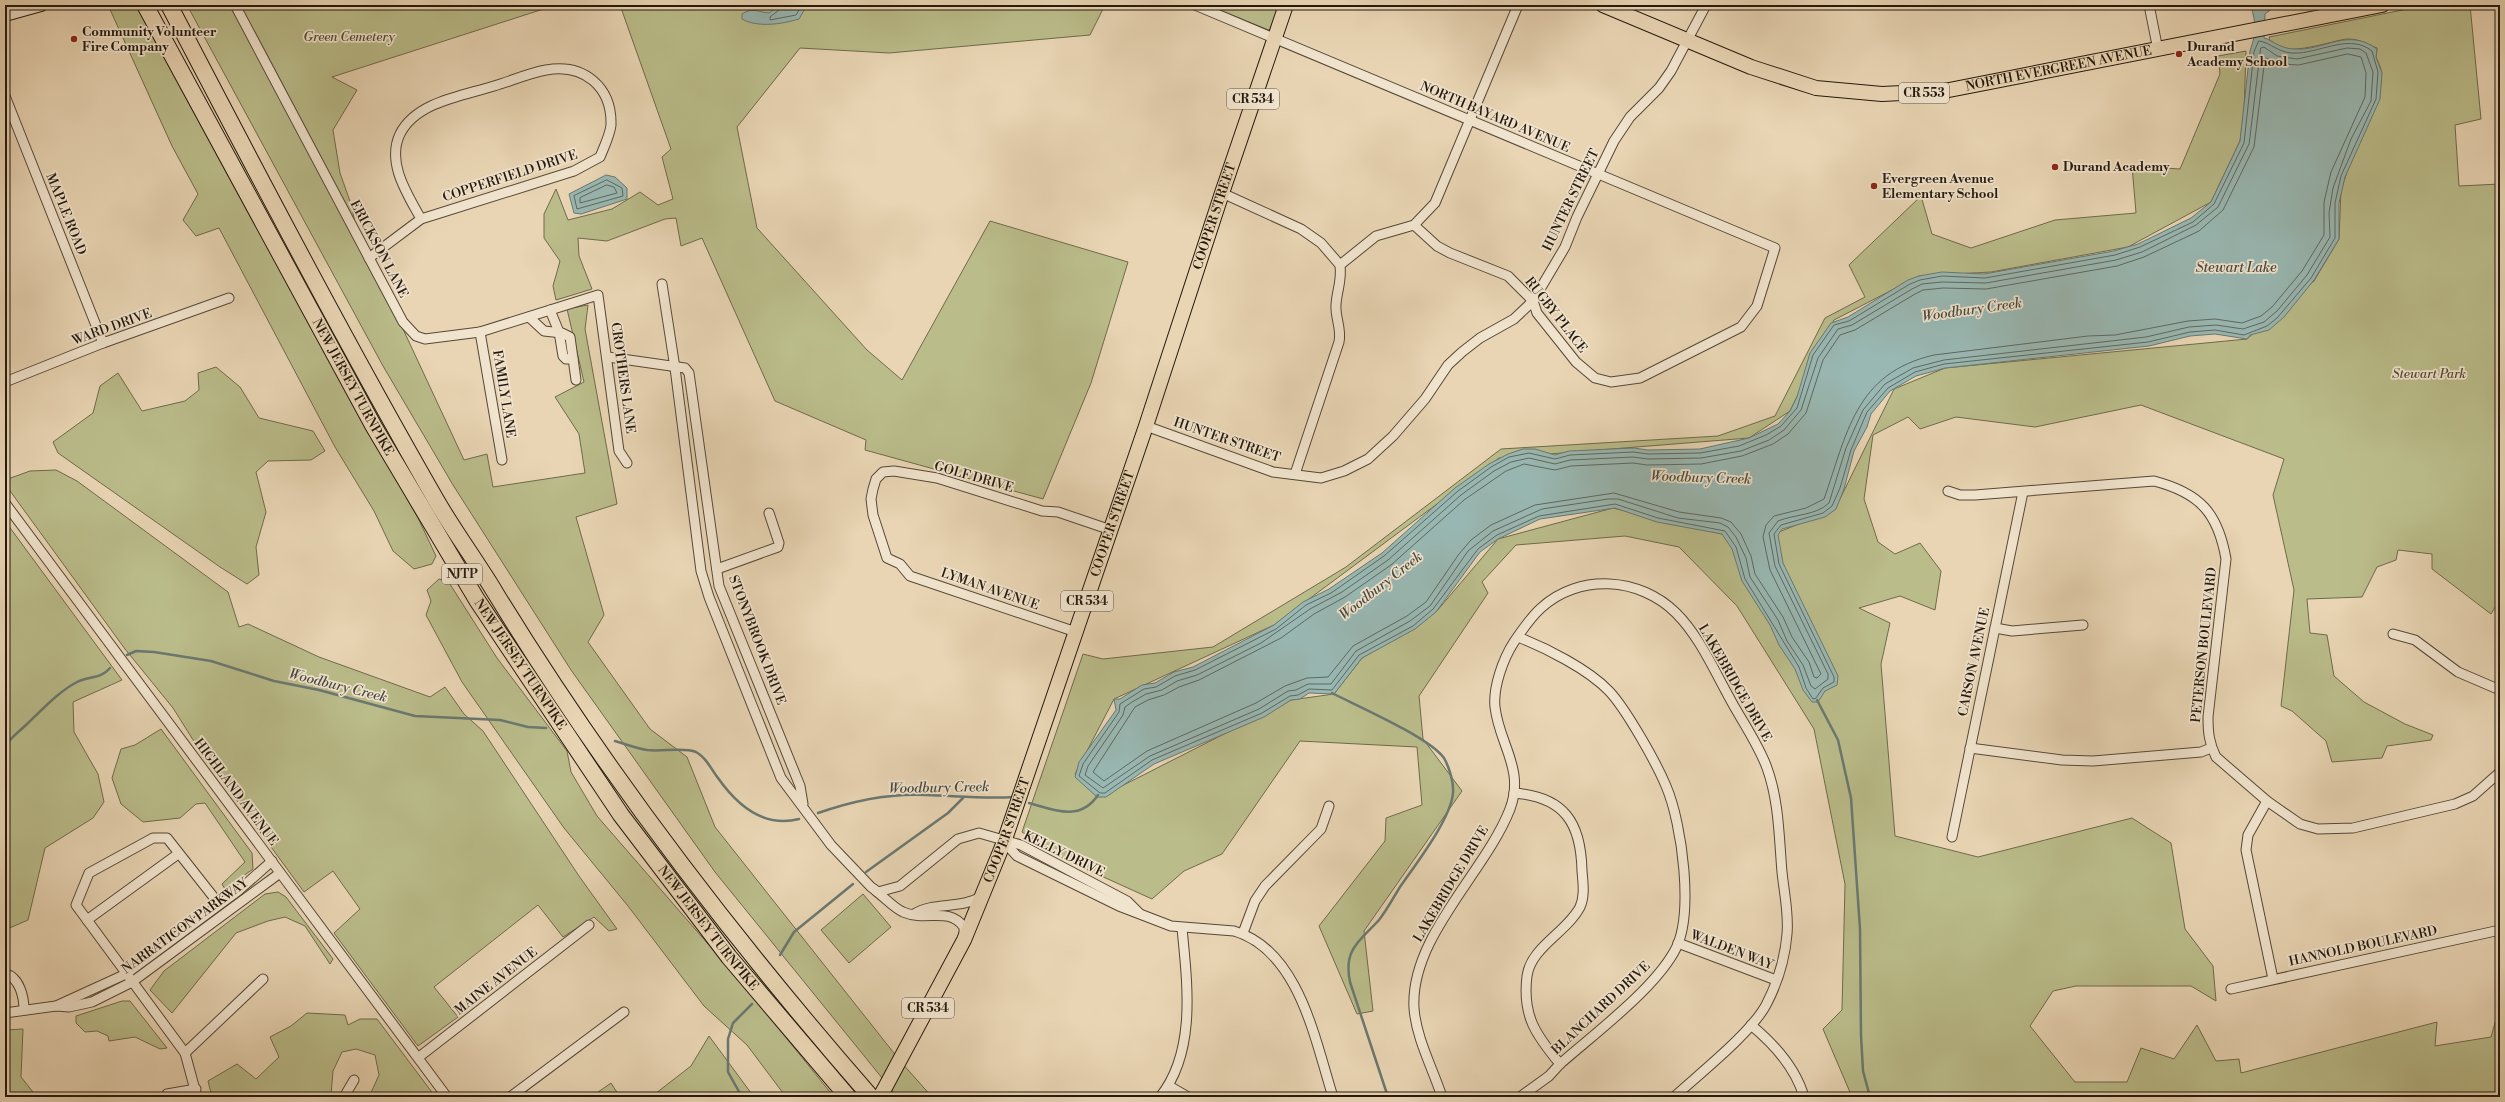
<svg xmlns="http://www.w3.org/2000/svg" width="2505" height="1102" viewBox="0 0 2505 1102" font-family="'Libre Bodoni',serif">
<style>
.green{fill:#babc8a;stroke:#6f6a4c}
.water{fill:#99b8b3;stroke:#6a7871}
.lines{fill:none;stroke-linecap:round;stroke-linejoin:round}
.shore{stroke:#5e6860;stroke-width:1}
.stream{stroke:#6a7871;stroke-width:2.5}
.street-casing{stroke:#554838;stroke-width:11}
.secondary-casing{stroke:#24190e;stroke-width:14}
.primary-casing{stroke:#24190e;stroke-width:16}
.highway-casing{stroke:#24190e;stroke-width:18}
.street{stroke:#f1e4ce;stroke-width:9}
.secondary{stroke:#f1e4ce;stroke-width:12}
.primary{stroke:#e9d5b4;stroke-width:14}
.highway{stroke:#e9d5b4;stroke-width:16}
.poi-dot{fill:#8f2418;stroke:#f1e4ce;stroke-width:1.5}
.labels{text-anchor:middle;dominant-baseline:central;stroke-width:3.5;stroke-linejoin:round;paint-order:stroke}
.shield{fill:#f1e4ce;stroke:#625648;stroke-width:1}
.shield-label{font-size:12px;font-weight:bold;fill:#24190e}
.poi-label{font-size:13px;font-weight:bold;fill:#24190e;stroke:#f1e4ce;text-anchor:start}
.park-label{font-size:13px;font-style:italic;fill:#514a33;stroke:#f1e4ce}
.street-label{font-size:13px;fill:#24190e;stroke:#f1e4ce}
.water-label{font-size:14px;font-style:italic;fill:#474940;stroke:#f1e4ce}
</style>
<rect width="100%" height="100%" fill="#e9d5b4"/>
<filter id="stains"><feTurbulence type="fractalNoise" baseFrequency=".005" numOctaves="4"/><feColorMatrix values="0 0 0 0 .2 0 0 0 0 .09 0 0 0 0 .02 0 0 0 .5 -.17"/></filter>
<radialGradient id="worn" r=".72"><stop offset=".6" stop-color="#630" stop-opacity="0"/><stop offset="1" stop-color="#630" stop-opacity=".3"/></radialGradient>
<g class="green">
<polygon points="108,5 137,5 329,360 418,518 436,556 432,564 414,569 393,551 374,511 335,447 219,228 196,236 183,220 198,194 172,146"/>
<polygon points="187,5 556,5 332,77 357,90 333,130 340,173 352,207 357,236 389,299 464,460 487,454 493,487 585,473 579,434 555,397 584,382 567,309 588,305 585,329 617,504 576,517 604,615 588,642 650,729 687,757 715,827 901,1062 932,1097 897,1097 891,1089 715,872 571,670 453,485 383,366"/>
<polygon points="620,5 1105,5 1090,35 889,53 800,48 737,127 757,228 867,350 902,380 990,221 1128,262 1091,383 1043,499 865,450 866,440 775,401 702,238 681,246 676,218 665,219 607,241 578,238 579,256 592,289 556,300 553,286 560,261 544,238 544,214 556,189 568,220 612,209 640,192 658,205 673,199 662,157 671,149"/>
<polygon points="1207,5 1283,5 1271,31"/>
<path d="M2427 5H2470L2481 119 2455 125 2459 186 2500 184V599L2491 614 2432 569V554L2398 550 2396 560 2377 567 2362 597 2307 599 2310 633 2327 635 2334 676 2364 702 2405 724 2433 735 2431 740 2387 746 2382 758 2332 762 2326 741 2292 711 2281 706 2294 590 2273 495 2284 459 2141 405 2035 427 1956 417 1920 429 1908 417 1873 435 1864 499 1878 542 1895 554 1920 543 1941 571 1935 610 1900 596 1859 608 1890 623 1881 664 1895 836 1978 857 2132 818 2171 843 2185 929 2213 966 2216 1001 2191 986H2076L2053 991 2030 1026 2075 1082H2127L2141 1048 2174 1059 2197 1025 2216 1061 2239 1059 2241 1073 2437 1022 2435 1046 2491 1037 2500 1005V1097H1852L1823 1029 1842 1010 1845 884 1814 729 1737 606 1679 547 1625 536 1516 545 1482 582 1488 593 1419 696 1423 739 1462 791 1364 931 1373 1011 1357 1014 1319 926 1385 841 1386 818 1422 805 1417 747 1300 741 1222 854 1184 871 1152 899 1066 860 1022 832 1083 654 1103 659 1213 647 1346 567 1501 449 1718 436 1775 416 1825 318 1865 297 1849 265 1921 196 1932 234 1971 248 2055 220 2136 213 2132 166 2180 169 2220 74 2218 56 2246 51 2244 113 2240 141 2211 202 2128 247 1991 272 1919 276 1834 320 1790 411 1749 438 1499 458 1274 625 1114 699 1075 774 1100 797 1291 700 1334 694 1362 658 1436 612 1498 539 1613 508 1722 534 1779 532 1835 509 1894 389 1945 368 2247 339 2314 281 2339 239 2341 190 2381 69 2376 57 2377 48C2366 44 2360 39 2348 39 2335 39 2271 64 2269 37Z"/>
<polygon points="216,367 240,387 259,418 313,431 325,451 311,460 268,461 256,472 266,512 256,547 259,575 247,584 220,567 58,453 53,442 93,413 100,386 118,373 142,411 185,401 199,390 198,373"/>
<polygon points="56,470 77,481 228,592 239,627 248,624 319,657 430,697 445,687 464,714 483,731 579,876 617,929 609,931 594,917 563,937 538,905 434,987 458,1017 418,1046 334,933 360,909 333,871 304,892 195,743 173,708 125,649 5,484 5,480 30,471"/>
<polygon points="5,521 122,680 73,702 74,732 98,774 104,802 93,818 45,848 28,920 5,930"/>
<polygon points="439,579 448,581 497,658 567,751 571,772 597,816 741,982 834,1097 786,1097 747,1045 704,1006 628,906 564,828 462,682 426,615 431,601 427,590"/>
<polygon points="161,729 252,853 253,869 225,889 222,884 245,862 205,803 196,804 180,818 143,822 121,804 112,778 121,749 135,745"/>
<polygon points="278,892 286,897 333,959 330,964 305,926 285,917 268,921 236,933 172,1013 150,990 164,971 265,894"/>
<polygon points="863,894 891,927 849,963 821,930"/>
<polygon points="122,1001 130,1001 167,1048 160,1049 135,1037 109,1041 108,1036 97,1031 85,1032 76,1023 76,1016"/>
<polygon points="307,1013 345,1015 348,1025 360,1019 377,1019 434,1095 431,1097 369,1097 379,1075 375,1055 356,1049 342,1052 333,1071 331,1095 326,1097 212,1097 208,1081 237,1064 256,1079 279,1057 270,1037 291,1026"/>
<polygon points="23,1029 21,1077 37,1097 5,1097 5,1030"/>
<polygon points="709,1036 754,1097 651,1097 691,1066"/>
<polygon points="611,1083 620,1097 591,1097"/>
</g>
<g class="water">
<path d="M779 5H807L799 19C782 24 758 28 742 19V14C752 7 758 12 769 13Z"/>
<path d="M2251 5H2277L2265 14 2264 38C2269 38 2280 49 2294 49 2326 51 2347 27 2377 49L2376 57 2382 73 2380 99 2345 177 2339 203V239L2314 280 2284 317 2269 330 2250 335 2247 339 2215 334 2190 336 2149 346 1945 368 1916 376 1890 391 1871 414 1867 427 1854 451 1844 489 1836 509 1825 517 1782 529 1778 535 1783 563 1838 676 1837 685 1825 691 1818 702H1812L1803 690 1795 669 1779 645 1770 625 1742 581 1732 549 1722 534 1657 522 1615 508 1540 519 1498 539 1480 552 1436 612 1415 629 1362 658 1334 694 1309 693 1300 699 1291 700 1264 717 1154 764 1106 797H1097L1075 777 1079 762 1116 710 1114 699H1120L1142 685 1155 683 1174 672 1193 667 1274 625 1303 602 1329 589 1382 553 1455 488 1489 464 1508 454 1523 449H1535L1555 455 1569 451 1634 448 1648 450 1700 449 1749 438 1778 424 1790 411 1797 397 1810 353 1831 323 1848 317 1908 280 1919 276 1942 272 1984 274 2114 251 2138 244 2191 218 2211 202 2240 141 2250 51C2257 30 2256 26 2251 5Z"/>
<polygon points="606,175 615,177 627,188 627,199 581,214 574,213 569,194"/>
</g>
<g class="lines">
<g class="shore">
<polyline points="781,5 779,10 770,17 770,20 796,15 802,5"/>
<path d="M2259 41C2271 42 2279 55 2299 53 2323 51 2351 34 2372 51L2378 72 2376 99 2341 176 2335 203V238L2311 278 2277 318 2267 326 2244 335 2215 330 2190 332 2148 342 1944 364 1915 372 1888 388 1867 412 1851 450 1840 488 1832 506 1823 513 1781 525 1774 534 1779 564 1834 677V682L1823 688 1816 698 1813 699 1806 688 1799 667 1745 579 1736 547 1725 531 1658 518 1615 504 1539 516 1497 535 1478 549 1433 609 1413 626 1359 655 1332 690 1309 689 1298 695 1290 696 1262 713 1152 760 1105 793H1100L1079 776 1083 764 1119 712 1120 704 1144 689 1156 687 1175 676 1195 670 1276 629 1306 605 1331 593 1384 556 1458 491 1491 467 1509 457 1529 453 1555 459 1570 455 1633 452 1648 454 1700 453 1739 446 1766 435 1781 426 1797 408 1813 355 1834 325 1849 321 1910 284 1920 280 1942 276 1985 278 2115 255 2140 247 2193 222 2214 204 2244 143 2254 52Z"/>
<path d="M2261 48 2264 47 2277 56 2297 59 2347 48 2360 49 2366 53 2373 72 2371 101 2351 139 2333 188 2329 213 2330 237 2307 275 2277 311 2264 322 2243 329 2216 325 2189 327 2146 337 1944 360 1913 368 1885 384 1863 410 1846 448 1829 503C1815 516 1795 514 1778 521L1769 533 1775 566 1828 674V679L1815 689 1811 686 1803 665 1787 641 1778 620 1750 577 1746 558 1736 537 1728 527 1720 523 1678 518 1618 499H1608L1542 509 1493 531 1468 551 1430 606 1410 621 1356 651 1331 684H1308L1296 690 1288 691 1259 709 1150 756 1103 788 1085 775 1088 766 1123 715 1125 707 1132 702 1146 694 1162 690 1177 681 1197 675 1261 643 1310 609 1342 592 1388 560 1461 495 1494 471 1511 462 1529 458 1555 464 1570 460 1633 457 1648 459 1701 458 1741 451 1769 440 1784 430 1801 410 1818 358 1838 329 1852 325 1912 289 1922 284 1942 282 1986 283 2116 260 2142 252 2196 225 2218 207 2249 144Z"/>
<path d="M2348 54 2361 57 2366 73 2365 97 2331 172 2324 202V235L2302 271 2272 307 2261 316 2242 323 2215 319 2188 321 2115 335 2088 336 1934 355C1855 373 1847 434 1824 499L1806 508 1774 516 1766 525 1763 537 1770 570 1821 674 1817 678 1814 677 1809 662 1792 637 1783 617 1755 574 1751 556 1741 534 1731 522 1721 518 1679 512 1614 493 1535 505 1491 525 1471 540 1459 554 1426 602 1407 616 1353 646 1328 677 1307 678 1285 686 1256 703 1147 751 1104 781 1093 772 1135 707 1148 700 1164 695 1179 687 1199 680 1281 638 1314 614 1345 597 1391 565 1464 500 1506 471 1524 464 1555 470 1571 466 1633 463 1647 465 1701 464 1742 456 1773 444 1788 434 1806 413 1823 360 1840 335 1855 330 1915 294 1923 290 1943 288 1986 289 2117 266 2144 257 2199 231 2223 210 2254 147 2265 58 2283 64 2298 65Z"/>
<polygon points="607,180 622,188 623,196 577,209 574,196"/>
<polygon points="607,185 614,187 617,193 580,203 580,198"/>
</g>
<g class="stream">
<polyline points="127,655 136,651 154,652 211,661 274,681 319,690 415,716 500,720 528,727 546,728"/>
<path d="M1332 693C1357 706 1429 737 1444 758 1449 767 1454 782 1453 793 1451 819 1415 865 1400 887 1393 898 1387 910 1379 920 1360 941 1343 949 1350 982L1388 1097"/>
<polyline points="1817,700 1838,740 1851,798 1860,929 1861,1035 1863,1071 1870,1097"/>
<path d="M615 741C625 744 636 748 647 750 661 752 684 747 696 752 706 757 711 769 718 778 737 805 764 828 799 819"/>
<path d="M5 746C11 737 20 731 27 724 43 709 58 692 77 682 89 676 101 679 110 668"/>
<path d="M1029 803C1054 810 1080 822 1098 795"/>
<path d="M818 813C852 801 892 793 927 795 957 796 985 799 1014 797"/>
<polyline points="866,872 948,813 963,798"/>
<polyline points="780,955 794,932 853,884"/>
<polyline points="742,1097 728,1072 728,1039 733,1023 752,1004"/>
</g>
<g class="street-casing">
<g id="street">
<polyline points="235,5 403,322 416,336 425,339 480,332 598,295 619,451 627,463"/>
<polyline points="1195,5 1775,248 1757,306 1741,327 1640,378 1611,382 1595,378 1576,362 1537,313 1533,301 1508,276 1450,253 1437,246 1414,225"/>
<polyline points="2149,5 2158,50"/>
<polyline points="5,96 103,343"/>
<polyline points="1222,193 1301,229 1321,243 1340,265 1376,236 1414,225 1435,203 1518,5"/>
<path d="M369 258 421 219 574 171 600 157C604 147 610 135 611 125 612 87 584 63 546 70 529 73 511 81 494 86 462 96 416 102 400 134 386 163 408 195 421 219"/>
<polyline points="662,284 675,368 701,571 709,597 781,778 831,845 871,887 878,892 900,886 958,839 979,833 1021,845 1127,901 1139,913"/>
<polyline points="550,310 559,332 563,356 566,359 573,359"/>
<polyline points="529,317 544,331 562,333 570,337 576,380"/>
<polyline points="480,332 502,460"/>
<polyline points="608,357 685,368 689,373 719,586 800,786 803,804"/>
<polyline points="5,382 103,343 229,298"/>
<polyline points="1146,426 1273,472 1321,478 1344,471 1368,459 1393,436 1425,399 1448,365 1462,352 1480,338 1514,319 1533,301 1565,247 1577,217 1614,141 1630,117 1659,88 1671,71 1706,5"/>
<path d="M1295 474 1339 342C1342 329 1335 318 1336 305 1337 289 1342 282 1340 265"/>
<path d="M1948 491 1960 495H1975L2154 481C2200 493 2218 513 2226 559L2208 717C2208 732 2209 743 2216 757L2267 801 2300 824 2318 829 2353 828 2455 804 2473 796 2500 772"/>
<polyline points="5,503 447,1097"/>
<polyline points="717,569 778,547 779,543 769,513"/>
<polyline points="1995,628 2012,631 2083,625"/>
<polyline points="1076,632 910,576 900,564 887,558 873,515 871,499 873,489 876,479 883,472 894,471 937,478 1042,511 1058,512 1111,530"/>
<polyline points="2393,634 2415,640 2458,672 2500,690"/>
<path d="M1518 637C1546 648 1588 669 1609 691 1626 709 1656 762 1666 786 1682 823 1695 917 1674 952 1652 991 1594 1034 1560 1064L1549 1076 1520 1097"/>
<polyline points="1970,748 2062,760 2093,761 2201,752 2211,748"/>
<path d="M1514 793C1564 797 1581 822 1582 871 1583 883 1585 896 1580 907 1567 932 1531 947 1527 976 1522 1016 1536 1035 1560 1064"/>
<polyline points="2267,801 2248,835 2246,850 2273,979"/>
<polyline points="1952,837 2023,492"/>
<path d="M1004 842 1017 856 1119 906 1171 926 1234 931C1299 950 1315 1040 1333 1097"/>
<path d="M876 891C884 897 894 908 903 912 927 922 948 906 964 927V937"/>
<path d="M914 914C935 901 961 910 982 896"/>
<polyline points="87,920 178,854"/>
<polyline points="1243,933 1255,901 1265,886 1321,829 1329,806"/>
<polyline points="1678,943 1776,980"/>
<path d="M5 974C20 977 24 998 24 1010"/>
<polyline points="2231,989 2500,930"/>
<polyline points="56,1006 126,974 238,891 272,861"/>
<polyline points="5,1013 56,1006 69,1007 92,1002 132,982 280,873"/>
<path d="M1751 1025C1774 1044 1796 1069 1804 1097"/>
<polyline points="185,1053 263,979"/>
<polyline points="419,1057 589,925"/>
<polyline points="1169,1086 1188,1097"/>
<polyline points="167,1094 196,1089"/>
<polyline points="197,1097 185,1053 76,905 89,873 153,838 167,838 219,904"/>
<polyline points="344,1097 354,1080"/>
<polyline points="510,1097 624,1012"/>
<path d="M1160 1097C1197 1051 1187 982 1182 928"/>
<path d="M1442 1097C1433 1069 1416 1038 1414 1008 1410 937 1485 873 1510 809 1525 769 1499 744 1495 707 1493 687 1503 659 1514 642 1522 630 1530 618 1541 608 1579 573 1640 577 1676 613 1699 636 1713 668 1729 697 1741 720 1758 743 1767 768 1779 801 1779 837 1782 872 1784 892 1789 914 1787 934 1785 958 1777 984 1766 1005 1751 1033 1699 1074 1674 1097"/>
</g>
</g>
<g class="secondary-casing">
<polyline id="secondary" points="5,15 41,5"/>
</g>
<g class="primary-casing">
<g id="primary">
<path id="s1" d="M1603 5 1751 67 1816 88 1882 94 1944 91 2382 5"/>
<path id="s2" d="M880 1097 964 940 1004 842 1146 426 1222 193 1286 5"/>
</g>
</g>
<g class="highway-casing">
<g id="highway">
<path id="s3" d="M145 5 374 427 477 600 621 815 729 957 848 1097"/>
<path d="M169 5C256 171 343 338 436 500 455 533 477 562 496 594 605 772 734 940 871 1097"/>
</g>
</g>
<use href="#street" class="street"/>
<use href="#secondary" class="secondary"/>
<use href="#primary" class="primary"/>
<use href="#highway" class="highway"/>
</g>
<g class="poi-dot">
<circle cx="74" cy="39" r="4"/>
<circle cx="2179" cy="54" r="4"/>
<circle cx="2055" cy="167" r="4"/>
<circle cx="1874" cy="186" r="4"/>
</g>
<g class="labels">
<g class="shield">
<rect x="1899" y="83" width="50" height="20" rx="3"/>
<rect x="1227" y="89" width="52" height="20" rx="3"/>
<rect x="442" y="564" width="40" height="20" rx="3"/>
<rect x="1061" y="591" width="52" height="20" rx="3"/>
<rect x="902" y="998" width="52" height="20" rx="3"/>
</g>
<g class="shield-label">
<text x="1924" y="93">CR 553</text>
<text x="1253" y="99">CR 534</text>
<text x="462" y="574">NJTP</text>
<text x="1087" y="601">CR 534</text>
<text x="928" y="1008">CR 534</text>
</g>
<g class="poi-label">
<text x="82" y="32">Community Volunteer<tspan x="82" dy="15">Fire Company</tspan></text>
<text x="2187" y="47">Durand<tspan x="2187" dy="15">Academy School</tspan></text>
<text x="2063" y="167">Durand Academy</text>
<text x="1882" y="179">Evergreen Avenue<tspan x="1882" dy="15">Elementary School</tspan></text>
</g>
<g class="park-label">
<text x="349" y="37">Green Cemetery</text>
<text x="2429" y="374">Stewart Park</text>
</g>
<g class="street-label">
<text stroke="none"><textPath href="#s1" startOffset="474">NORTH EVERGREEN AVENUE</textPath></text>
<text transform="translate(1495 117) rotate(23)">NORTH BAYARD AVENUE</text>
<text transform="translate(510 176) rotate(-18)">COPPERFIELD DRIVE</text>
<text transform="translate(1571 200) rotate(-64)">HUNTER STREET</text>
<text transform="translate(66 214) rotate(68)">MAPLE ROAD</text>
<text stroke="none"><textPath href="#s2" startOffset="944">COOPER STREET</textPath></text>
<text transform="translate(379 249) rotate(62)">ERICKSON LANE</text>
<text transform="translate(1556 315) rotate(52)">RUGBY PLACE</text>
<text transform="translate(112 327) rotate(-20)">WARD DRIVE</text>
<text transform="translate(623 378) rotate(82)">CROTHERS LANE</text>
<text stroke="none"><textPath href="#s3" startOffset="435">NEW JERSEY TURNPIKE</textPath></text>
<text transform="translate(504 394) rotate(81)">FAMILY LANE</text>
<text transform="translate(1227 440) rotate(19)">HUNTER STREET</text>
<text transform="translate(974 477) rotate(16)">GOLF DRIVE</text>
<text stroke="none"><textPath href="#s2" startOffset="620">COOPER STREET</textPath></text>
<text transform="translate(990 589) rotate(19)">LYMAN AVENUE</text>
<text transform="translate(757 640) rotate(69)">STONYBROOK DRIVE</text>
<text transform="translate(2204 645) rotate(-84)">PETERSON BOULEVARD</text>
<text transform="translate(1974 662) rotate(-78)">CARSON AVENUE</text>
<text stroke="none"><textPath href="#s3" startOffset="759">NEW JERSEY TURNPIKE</textPath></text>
<text transform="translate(1735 683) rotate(60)">LAKEBRIDGE DRIVE</text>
<text transform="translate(236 792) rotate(53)">HIGHLAND AVENUE</text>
<text stroke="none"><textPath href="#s2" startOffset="296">COOPER STREET</textPath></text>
<text transform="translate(1064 854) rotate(26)">KELLY DRIVE</text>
<text transform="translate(1451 884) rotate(-59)">LAKEBRIDGE DRIVE</text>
<text transform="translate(185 926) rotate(-36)">NARRATICON PARKWAY</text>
<text stroke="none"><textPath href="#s3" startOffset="1083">NEW JERSEY TURNPIKE</textPath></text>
<text transform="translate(2363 946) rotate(-12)">HANNOLD BOULEVARD</text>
<text transform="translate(1732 950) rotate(21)">WALDEN WAY</text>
<text transform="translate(496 981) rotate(-38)">MAINE AVENUE</text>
<text transform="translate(1601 1008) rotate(-43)">BLANCHARD DRIVE</text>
</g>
<g class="water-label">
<text x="2236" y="268">Stewart Lake</text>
<text transform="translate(1972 310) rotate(-8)">Woodbury Creek</text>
<text transform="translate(1701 478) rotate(2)">Woodbury Creek</text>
<text transform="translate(1381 586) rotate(-38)">Woodbury Creek</text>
<text transform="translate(338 686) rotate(14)">Woodbury Creek</text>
<text transform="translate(939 788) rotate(-1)">Woodbury Creek</text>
</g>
</g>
<rect width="2505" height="1102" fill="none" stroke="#e9d5b4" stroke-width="20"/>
<rect x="6" y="6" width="2493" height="1090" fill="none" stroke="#24190e" stroke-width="2"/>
<rect x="10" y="10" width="2485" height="1082" fill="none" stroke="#24190e"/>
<rect width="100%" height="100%" filter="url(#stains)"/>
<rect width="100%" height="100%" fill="url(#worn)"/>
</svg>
